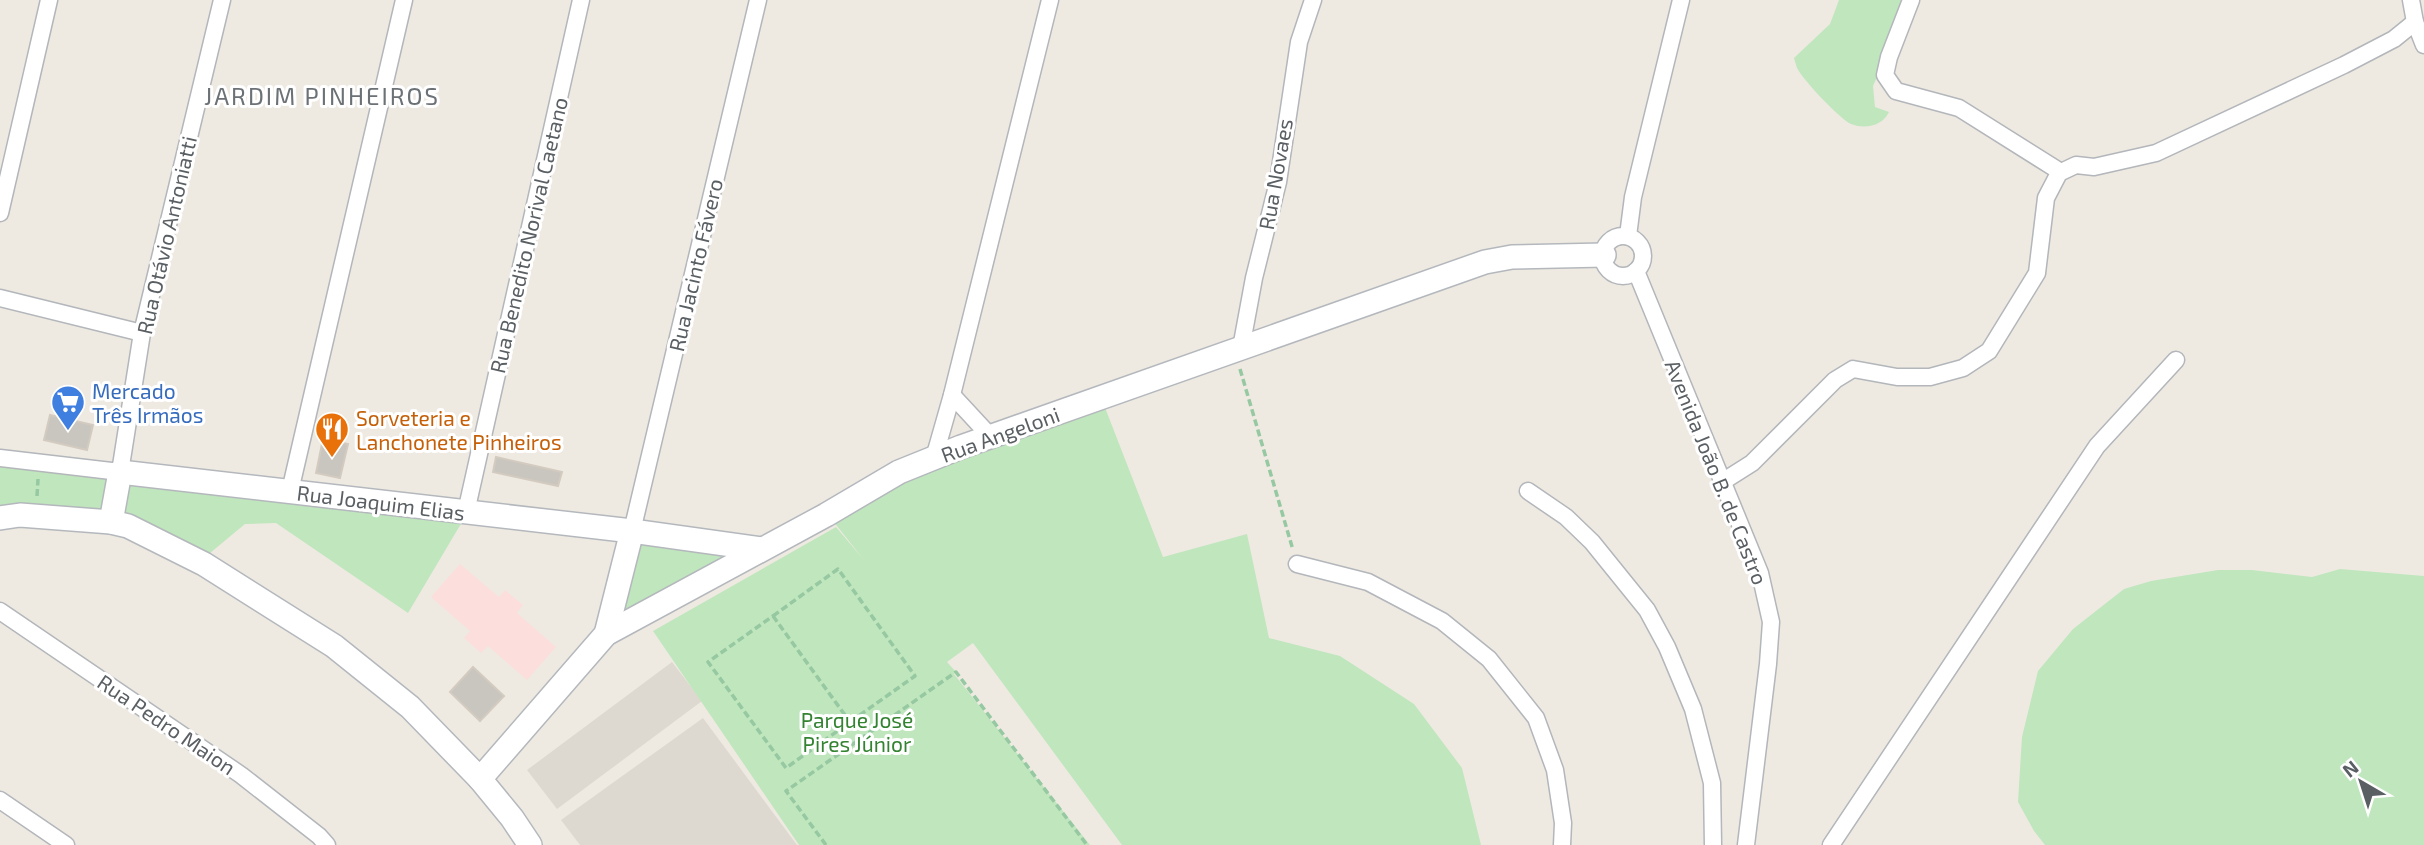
<svg xmlns="http://www.w3.org/2000/svg" width="2424" height="845" viewBox="0 0 2424 845" font-family="'Exo 2',sans-serif">
<style>
.education{fill:#ded9d0}
.medical{fill:#fcdedd}
.green{fill:#c0e6bd}
.building{fill:#c9c5bf;stroke:#d3cbc0;stroke-width:2}
.lines{fill:none;stroke-linecap:round;stroke-linejoin:round}
.street-casing{stroke:#b3b6ba;stroke-width:19}
.secondary-casing{stroke:#b4b8bd;stroke-width:26}
.path{stroke:#96c8a1;stroke-width:3.5;stroke-dasharray:7 3.5;stroke-linecap:butt}
.street{stroke:#fff;stroke-width:16}
.secondary{stroke:#fff;stroke-width:23}
.labels{text-anchor:middle;dominant-baseline:central;stroke-width:6;stroke-linejoin:round;paint-order:stroke}
.street-label{font-size:21px;fill:#5a5f63;stroke:#fff}
.shop-label{font-size:21px;fill:#366cbe;stroke:#fff;text-anchor:start}
.food-label{font-size:21px;fill:#c56008;stroke:#fff;text-anchor:start}
.park-label{font-size:21px;fill:#338331;stroke:#fff}
.quarter-label{font-size:24px;letter-spacing:2px;fill:#6b7175;stroke:#fff}
</style>
<rect width="100%" height="100%" fill="#eeeae2"/>
<g class="education">
<polygon points="672,662 702,701 557,809 527,770"/>
<polygon points="703,718 797,845 580,845 561,820"/>
</g>
<polygon class="medical" points="460,564 499,597 505,590 523,605 517,613 556,647 527,680 488,646 481,653 464,638 470,631 431,597"/>
<g class="green">
<path d="M1839 0H1906L1894 39 1873 86 1875 107 1889 112C1883 125 1866 130 1851 124 1840 119 1803 80 1797 68 1797 68 1794 58 1794 58L1830 24Z"/>
<polygon points="1104,405 1163,557 1247,534 1269,638 1340,656 1414,704 1462,768 1481,845 1122,845 973,643 947,662 956,672 954,674 1090,845 799,845 653,631 836,527 864,560 833,521 902,481 1007,444"/>
<polygon points="0,463 115,476 106,516 0,510"/>
<polygon points="124,477 465,517 408,613 276,523 245,524 204,558 115,519"/>
<polygon points="636,536 745,552 613,625"/>
<polygon points="2340,569 2424,576 2424,845 2045,845 2034,831 2018,802 2022,737 2038,671 2073,629 2124,589 2151,581 2218,570 2252,570 2312,577"/>
</g>
<g class="building">
<polygon points="50,415 93,425 87,450 44,440"/>
<polygon points="323,439 348,444 340,478 316,473"/>
<polygon points="496,457 562,472 558,486 493,472"/>
<polygon points="473,667 504,696 480,721 450,692"/>
</g>
<g class="lines">
<g class="street-casing">
<g id="street">
<polyline points="1911,0 1889,57 1885,75 1896,91 1959,108 2056,169 2059,173"/>
<polyline points="2411,0 2415,22 2424,45"/>
<polyline points="0,213 49,0"/>
<polyline points="1628,236 1633,197 1681,0"/>
<circle cx="1623" cy="256" r="20"/>
<polyline points="1636,271 1760,573 1771,622 1768,664 1746,845"/>
<polyline points="0,298 142,333"/>
<polyline points="1241,348 1254,278 1278,182 1299,42 1313,0"/>
<polyline points="952,395 990,436"/>
<polyline points="0,458 120,472 142,333 222,0"/>
<polyline points="934,458 952,395 1050,0"/>
<polyline points="1722,482 1752,463 1835,380 1853,369 1897,377 1930,377 1963,368 1989,351 2037,273 2046,198 2059,173 2076,165 2094,167 2156,153 2344,65 2394,39 2415,22"/>
<polyline points="290,491 404,0"/>
<polyline points="1528,491 1566,517 1592,542 1647,610 1667,647 1693,709 1712,783 1713,845"/>
<polyline points="466,512 581,0"/>
<polyline points="632,531 758,0"/>
<polyline points="1297,564 1368,582 1442,621 1489,659 1536,718 1555,770 1563,823 1562,845"/>
<polyline points="0,611 241,775 319,836 327,845"/>
<polyline points="0,800 66,845"/>
<polyline points="1831,845 2097,446 2176,360"/>
</g>
</g>
<g class="secondary-casing">
<g id="secondary">
<polyline points="0,518 20,515 111,522 128,526 204,564 334,646 410,707 480,779 512,818 530,845"/>
<polyline points="111,522 120,472 632,531 761,549"/>
<polyline points="606,634 632,531"/>
<polyline points="480,779 606,634 826,515 899,472 961,447 1485,262 1512,257 1604,255"/>
</g>
</g>
<g class="path">
<polyline points="1240,369 1293,550"/>
<polyline points="37,496 38,479"/>
<polygon points="773,616 850,722 786,768 708,662"/>
<polyline points="773,616 838,569 915,676 850,722"/>
<polyline points="826,845 786,791 956,672 1087,845"/>
</g>
<use href="#street" class="street"/>
<use href="#secondary" class="secondary"/>
</g>
<defs>
<g id="supermarket-pin" transform="scale(1.75)"><path d="M0 17L-7.5 6A9.5 9.5 0 1 1 7.5 6Z" fill="#3f7fe0" stroke="#fff"/><path d="M-6-5.5h2.5l.6 2H6L4.5 2H-2.5L-4.4-4H-6ZM-1.5 3.2a1.3 1.3 0 1 0 .1 0ZM3 3.2a1.3 1.3 0 1 0 .1 0Z" fill="#fff"/></g>
<g id="restaurant-pin" transform="scale(1.75)"><path d="M0 17L-7.5 6A9.5 9.5 0 1 1 7.5 6Z" fill="#e8710a" stroke="#fff"/><path d="M-5-6h1v4h1v-4h1v4h1v-4h1v5L-1.5 .5V6h-2V.5L-5-1ZM5-6V6H3V1.5H1.5Q1.5-4 5-6Z" fill="#fff"/></g>
</defs>
<g fill-rule="evenodd">
<use href="#supermarket-pin" x="68" y="402"/>
<use href="#restaurant-pin" x="332" y="429"/>
</g>
<g class="labels">
<g class="street-label">
<text transform="translate(1275 174) rotate(-80)">Rua Novaes</text>
<text transform="translate(166 235) rotate(-77)">Rua Otávio Antoniatti</text>
<text transform="translate(528 235) rotate(-77)">Rua Benedito Norival Caetano</text>
<text transform="translate(695 265) rotate(-77)">Rua Jacinto Fávero</text>
<text transform="translate(1000 434) rotate(-20)">Rua Angeloni</text>
<text transform="translate(1717 472) rotate(68)">Avenida João B. de Castro</text>
<text transform="translate(381 502) rotate(7)">Rua Joaquim Elias</text>
<text transform="translate(167 724) rotate(34)">Rua Pedro Maion</text>
</g>
<g class="shop-label">
<text x="92" y="390">Mercado<tspan x="92" dy="24">Três Irmãos</tspan></text>
</g>
<g class="food-label">
<text x="356" y="417">Sorveteria e<tspan x="356" dy="24">Lanchonete Pinheiros</tspan></text>
</g>
<g class="park-label">
<text x="857" y="719">Parque José<tspan x="857" dy="24">Pires Júnior</tspan></text>
</g>
<g class="quarter-label">
<text x="322" y="95">JARDIM PINHEIROS</text>
</g>
</g>
<g transform="translate(2361 782) rotate(321)" stroke="#ffffff" stroke-width="5" paint-order="stroke">
<path d="M0-5L12 26L0 18L-12 26Z" fill="#5a5f63"/>
<text y="-10" font-size="19" font-weight="bold" text-anchor="middle" fill="#5a5f63">N</text>
</g>
</svg>
